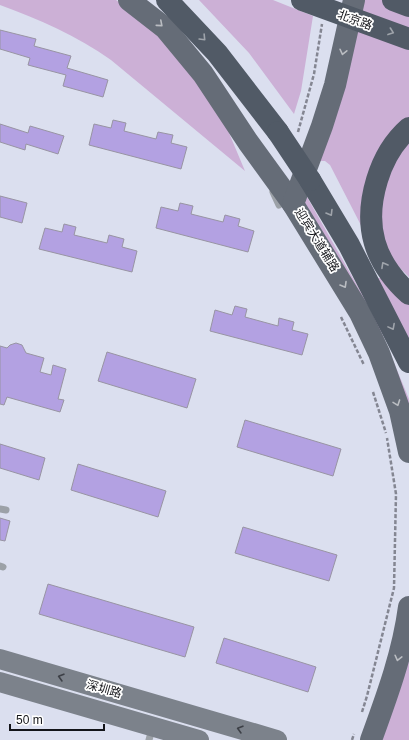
<svg xmlns="http://www.w3.org/2000/svg" width="409" height="740" viewBox="0 0 409 740" font-family="Arial,'Noto Sans SC',sans-serif">
<style>
.green{fill:#ccb0d6}
.building{fill:#b3a1e2;stroke:#9894a3}
.lines{fill:none;stroke-linecap:round;stroke-linejoin:round}
.path{stroke:#848692;stroke-width:2.5;stroke-dasharray:4 2;stroke-linecap:butt}
.lane{stroke:#9ca1a7;stroke-width:7}
.secondary{stroke:#7c828b;stroke-width:20}
.primary{stroke:#656c77;stroke-width:22}
.highway{stroke:#515a66;stroke-width:22}
.highway-bridge{stroke:#515a66;stroke-width:22}
.oneway{stroke:#babdc2}
.oneway2{stroke:#9fa4ab}
.oneway3{stroke:#3d4047}
.labels{text-anchor:middle;dominant-baseline:central;stroke-width:3.5;stroke-linejoin:round;paint-order:stroke}
.street-label{font-size:12px;fill:#131419;stroke:#fff}
</style>
<rect width="100%" height="100%" fill="#dbdfef"/>
<g class="green">
<path d="M0 0H116L155 29 184 62 224 121 245 171 111 60C77 36 39 19 0 5Z"/>
<polygon points="199,0 273,0 313,16 301,91 294,114 249,53"/>
<polygon points="358,0 409,0 409,277 398,266 386,274 330,165 325,161 314,161"/>
<polygon points="303,190 375,317 409,399 409,426 299,204"/>
<polygon points="375,278 384,278 409,300 409,351"/>
<polygon points="409,636 409,740 383,740 381,733"/>
</g>
<g class="building">
<polygon points="0,30 36,39 34,46 71,56 67,68 108,80 103,97 63,86 66,75 28,65 30,58 0,49"/>
<polygon points="113,120 126,123 124,131 156,139 158,132 173,135 171,143 187,147 181,169 89,145 94,124 111,128"/>
<polygon points="0,124 28,133 30,126 64,136 58,154 26,144 25,150 0,142"/>
<polygon points="0,196 27,203 22,223 0,217"/>
<polygon points="180,203 193,206 191,214 223,222 225,215 240,219 238,226 254,231 248,252 156,228 161,207 178,211"/>
<polygon points="64,224 76,227 74,235 107,243 109,235 124,239 122,247 137,251 132,272 39,249 45,228 62,232"/>
<polygon points="235,306 247,309 245,317 278,326 279,318 294,322 292,330 308,334 302,355 210,331 215,310 232,315"/>
<polygon points="16,343 22,345 26,353 44,358 40,372 51,375 53,365 66,369 58,399 64,400 60,412 7,397 4,405 0,404 0,346 7,348 10,345"/>
<polygon points="107,352 196,379 187,408 98,381"/>
<polygon points="245,420 341,449 333,476 237,447"/>
<polygon points="0,444 45,458 39,480 0,468"/>
<polygon points="78,464 166,491 158,517 71,490"/>
<polygon points="0,518 10,521 5,541 0,540"/>
<polygon points="243,527 337,555 329,581 235,553"/>
<polygon points="48,584 194,627 185,657 39,614"/>
<polygon points="224,638 316,667 308,692 216,663"/>
</g>
<g class="lines">
<g class="path">
<polyline points="298,132 314,74 322,24"/>
<polyline points="341,317 364,365"/>
<polyline points="373,392 386,433"/>
<polyline points="362,712 367,696 394,588 396,494 387,438"/>
<polyline points="352,740 354,734"/>
</g>
<g class="lane">
<polyline points="273,192 279,205"/>
<polyline points="0,509 6,510"/>
<polyline points="0,566 3,567"/>
<polyline points="149,740 152,729"/>
</g>
<g class="secondary">
<polyline points="0,659 277,740"/>
<polyline points="0,682 199,740"/>
</g>
<g class="primary">
<polyline points="129,0 165,28 203,74 248,142 293,204"/>
<polyline points="354,0 335,85 322,126 293,204 360,313 379,353 400,411 409,452"/>
<path d="M371 740C387 696 403 653 409 607"/>
</g>
<g class="highway">
<polyline points="167,0 217,53 278,132"/>
<polyline points="393,0 409,6"/>
<path d="M409 128C393 142 383 160 377 180 363 226 374 262 409 294"/>
<polyline points="310,180 349,245 409,362"/>
</g>
<g class="highway-bridge">
<polyline points="302,0 409,39"/>
<polyline points="278,132 310,180"/>
</g>
</g>
<defs><path id="oneway-chevron" d="M-2-3.5L2.5 0L-2 3.5" fill="none" stroke-width="1.6" stroke-linecap="round" stroke-linejoin="round"/></defs>
<g class="oneway">
<use href="#oneway-chevron" transform="translate(160 24) rotate(41)"/>
<use href="#oneway-chevron" transform="translate(343 52) rotate(103)"/>
<use href="#oneway-chevron" transform="translate(344 285) rotate(60)"/>
<use href="#oneway-chevron" transform="translate(397 403) rotate(70)"/>
<use href="#oneway-chevron" transform="translate(398 658) rotate(104)"/>
</g>
<g class="oneway2">
<use href="#oneway-chevron" transform="translate(391 32) rotate(20)"/>
<use href="#oneway-chevron" transform="translate(203 38) rotate(46)"/>
<use href="#oneway-chevron" transform="translate(330 213) rotate(59)"/>
<use href="#oneway-chevron" transform="translate(384 265) rotate(-119)"/>
<use href="#oneway-chevron" transform="translate(392 327) rotate(62)"/>
</g>
<g class="oneway3">
<use href="#oneway-chevron" transform="translate(61 677) rotate(-164)"/>
<use href="#oneway-chevron" transform="translate(240 729) rotate(-164)"/>
</g>
<g class="labels">
<g class="street-label">
<text transform="translate(355 20) rotate(20)">北京路</text>
<text transform="translate(317 240) rotate(58)">迎宾大道辅路</text>
<text transform="translate(104 689) rotate(16)">深圳路</text>
</g>
</g>
<path d="M10 724v6h94v-6" fill="none" stroke="#131419" stroke-width="2"/>
<text x="16" y="724" font-size="12" fill="#131419" stroke="#ffffff" stroke-width="3" paint-order="stroke">50 m</text>
</svg>
